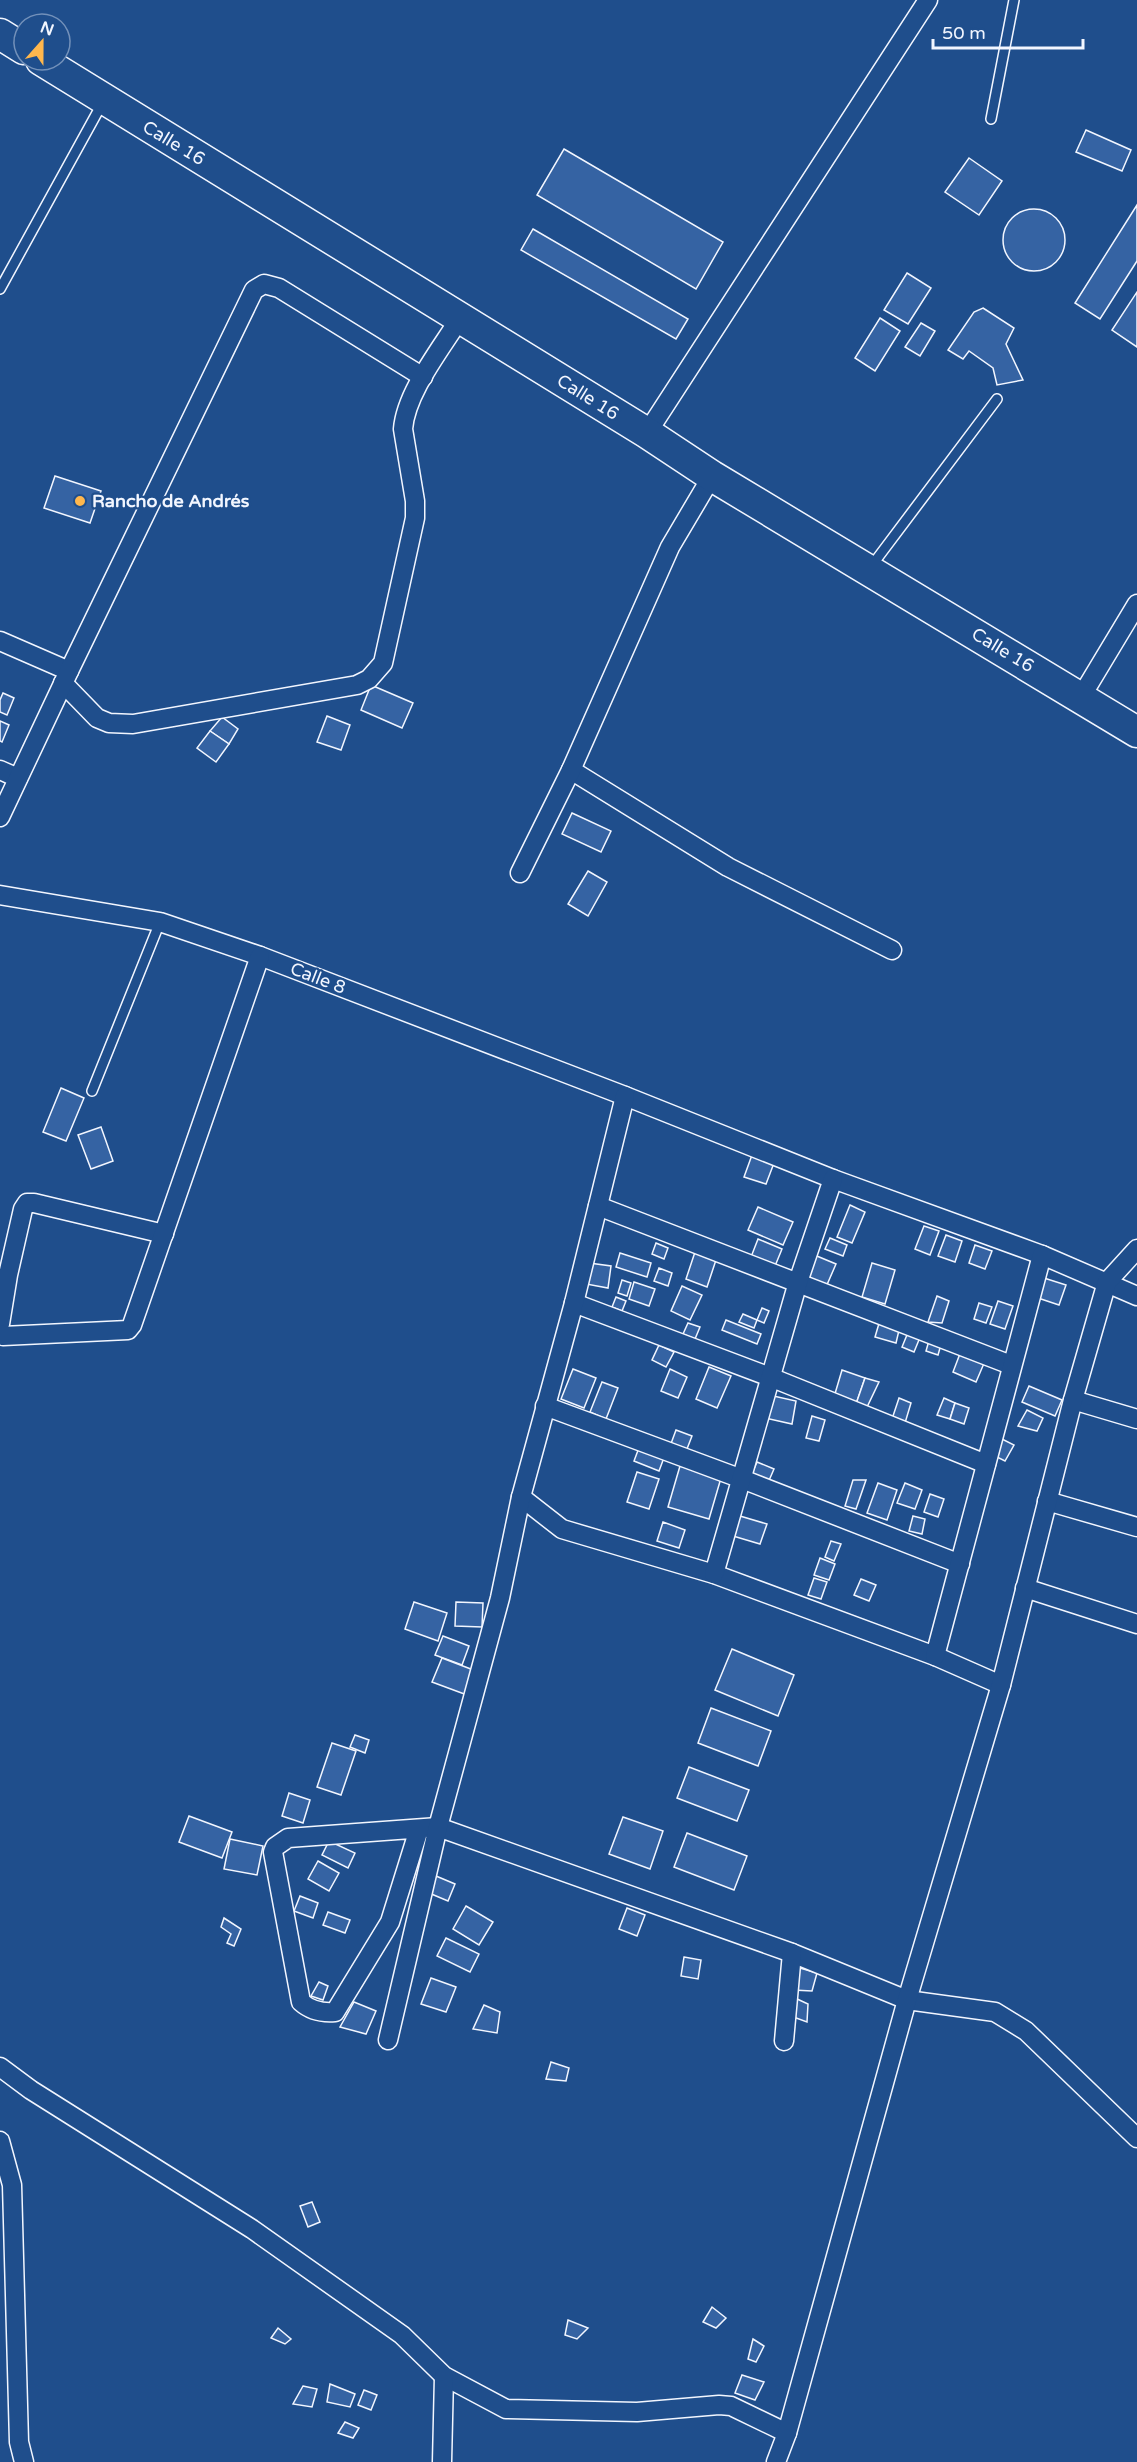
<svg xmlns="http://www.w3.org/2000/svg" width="1137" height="2462" viewBox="0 0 1137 2462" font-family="'Varela Round',sans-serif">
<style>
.building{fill:#3563a3;stroke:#f2f6ff;stroke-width:1.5}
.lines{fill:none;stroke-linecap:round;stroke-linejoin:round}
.service-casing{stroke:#f2f6ff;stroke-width:12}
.minor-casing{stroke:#f2f6ff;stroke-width:21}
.trunk-casing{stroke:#f2f6ff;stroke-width:33}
.service{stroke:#1f4e8c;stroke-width:9}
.minor{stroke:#1f4e8c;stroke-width:18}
.trunk{stroke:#1f4e8c;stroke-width:30}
.poi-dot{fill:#ffb74d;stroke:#1f4e8c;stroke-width:2}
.labels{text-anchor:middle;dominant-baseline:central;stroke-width:4.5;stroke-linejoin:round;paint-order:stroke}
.street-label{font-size:18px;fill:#f2f6ff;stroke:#1f4e8c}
.poi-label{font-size:18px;font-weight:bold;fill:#f2f6ff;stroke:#1f4e8c;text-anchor:start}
</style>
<rect width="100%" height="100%" fill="#1f4e8c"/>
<g class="building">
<polygon points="1086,130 1131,150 1122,171 1076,152"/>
<polygon points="564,149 723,242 696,289 537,195"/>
<polygon points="969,158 1002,181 979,215 945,192"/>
<polygon points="1137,205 1137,261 1100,319 1075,303"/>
<circle cx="1034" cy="240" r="31"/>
<polygon points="533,229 688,319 676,339 521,250"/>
<polygon points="907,273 931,288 908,324 884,310"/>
<polygon points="1137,292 1137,347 1112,330"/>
<polygon points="983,308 1014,328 1006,344 1023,380 997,385 993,368 969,351 963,359 948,350 974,312"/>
<polygon points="880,318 900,331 875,371 855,358"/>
<polygon points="921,323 935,331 920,356 905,347"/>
<polygon points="55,476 101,491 90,523 44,508"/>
<polygon points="371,685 413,703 402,728 361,710"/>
<polygon points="3,693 14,698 7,715 0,712 0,700"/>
<polygon points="327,716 350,725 341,750 317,742"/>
<polygon points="222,717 238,729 229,744 210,731"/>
<polygon points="0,721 9,725 2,742 0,741"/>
<polygon points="210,731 229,744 216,762 197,748"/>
<polygon points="572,813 611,831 601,852 562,834"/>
<polygon points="588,871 607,882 588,916 568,904"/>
<polygon points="61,1088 84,1098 66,1141 43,1132"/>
<polygon points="101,1127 113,1161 91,1169 78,1135"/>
<polygon points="752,1155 774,1163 766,1184 744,1177"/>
<polygon points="850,1205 865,1212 852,1243 837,1237"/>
<polygon points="758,1207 793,1222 783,1245 748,1230"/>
<polygon points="924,1226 939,1231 930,1255 915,1249"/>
<polygon points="946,1235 962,1241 955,1262 938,1256"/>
<polygon points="830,1238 847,1245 843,1256 825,1249"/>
<polygon points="758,1239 782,1249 775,1266 751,1257"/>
<polygon points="656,1243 668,1248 664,1259 652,1254"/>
<polygon points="975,1245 992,1251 985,1269 969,1263"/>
<polygon points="695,1252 716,1260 707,1287 686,1279"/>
<polygon points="620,1253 651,1263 647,1277 616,1267"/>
<polygon points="812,1254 836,1264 826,1287 802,1277"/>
<polygon points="589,1263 611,1266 608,1288 586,1284"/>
<polygon points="872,1263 895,1270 885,1304 862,1297"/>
<polygon points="659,1268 672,1273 668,1286 654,1281"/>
<polygon points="1044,1278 1066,1285 1059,1305 1038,1298"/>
<polygon points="622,1280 631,1283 627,1296 618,1293"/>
<polygon points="634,1282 655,1289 649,1306 629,1299"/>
<polygon points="682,1286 702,1295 690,1320 671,1311"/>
<polygon points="937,1296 949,1301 942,1323 928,1322"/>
<polygon points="616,1297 626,1301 622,1311 612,1307"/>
<polygon points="998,1301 1013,1306 1005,1329 990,1324"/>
<polygon points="979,1303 992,1307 986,1323 974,1319"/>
<polygon points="762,1308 769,1311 764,1323 757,1320"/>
<polygon points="743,1314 757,1320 754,1328 739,1322"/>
<polygon points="726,1320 761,1334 757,1344 722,1330"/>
<polygon points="880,1320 900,1326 896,1343 875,1337"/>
<polygon points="688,1323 700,1327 695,1339 683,1334"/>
<polygon points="909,1330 921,1335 914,1352 902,1347"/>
<polygon points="930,1337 942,1341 938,1355 926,1351"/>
<polygon points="659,1345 674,1352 666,1367 652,1360"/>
<polygon points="961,1351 985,1361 976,1382 953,1372"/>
<polygon points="709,1367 731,1376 717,1408 696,1399"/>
<polygon points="573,1369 596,1378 584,1408 561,1399"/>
<polygon points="670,1369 687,1377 678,1398 661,1391"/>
<polygon points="842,1370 865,1378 856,1404 834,1397"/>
<polygon points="865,1378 879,1382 867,1407 856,1404"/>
<polygon points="602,1382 618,1388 606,1419 590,1412"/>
<polygon points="1029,1386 1062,1400 1055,1416 1022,1402"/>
<polygon points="769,1395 796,1401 792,1424 765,1418"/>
<polygon points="899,1398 911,1403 905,1423 892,1419"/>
<polygon points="944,1398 955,1403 950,1419 937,1415"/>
<polygon points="955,1403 969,1408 964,1424 950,1419"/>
<polygon points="1027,1410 1043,1418 1037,1431 1018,1426"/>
<polygon points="812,1416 825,1420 819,1441 806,1438"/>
<polygon points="676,1430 692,1436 685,1454 669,1449"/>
<polygon points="998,1437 1014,1445 1005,1461 989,1453"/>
<polygon points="640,1445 665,1455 659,1471 634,1461"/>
<polygon points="757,1462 774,1469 767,1485 750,1478"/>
<polygon points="680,1466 721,1478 709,1519 668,1507"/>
<polygon points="637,1472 659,1479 649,1509 627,1502"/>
<polygon points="853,1480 866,1480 856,1509 845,1506"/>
<polygon points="878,1483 897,1490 887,1520 867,1513"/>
<polygon points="905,1483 922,1490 915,1509 897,1503"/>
<polygon points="930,1494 944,1499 938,1517 924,1512"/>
<polygon points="740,1516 767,1524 760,1544 733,1536"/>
<polygon points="913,1516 925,1519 922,1534 909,1531"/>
<polygon points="663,1522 685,1530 679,1548 657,1541"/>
<polygon points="831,1541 841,1544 834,1561 825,1557"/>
<polygon points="820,1558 835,1564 829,1580 814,1575"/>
<polygon points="814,1578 827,1582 821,1599 808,1595"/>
<polygon points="861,1579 876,1585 869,1601 854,1595"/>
<polygon points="414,1602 447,1613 438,1641 405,1629"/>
<polygon points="456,1602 483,1603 482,1627 455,1626"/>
<polygon points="443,1636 469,1646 462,1665 435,1655"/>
<polygon points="732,1649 794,1675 778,1716 715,1690"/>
<polygon points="442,1658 476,1671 467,1695 432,1682"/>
<polygon points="711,1708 771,1731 758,1766 698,1743"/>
<polygon points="355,1735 369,1740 365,1753 350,1747"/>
<polygon points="332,1743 356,1751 341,1795 317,1787"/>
<polygon points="689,1767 749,1790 737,1821 677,1798"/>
<polygon points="289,1793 310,1800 303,1823 282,1816"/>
<polygon points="189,1816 232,1832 222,1858 179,1842"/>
<polygon points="623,1817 663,1831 650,1869 609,1854"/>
<polygon points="687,1833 747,1856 734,1890 674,1867"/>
<polygon points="230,1839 263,1846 257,1875 224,1869"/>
<polygon points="329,1841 355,1853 348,1868 322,1855"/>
<polygon points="318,1861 339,1873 329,1891 308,1879"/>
<polygon points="436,1876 455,1884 448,1901 429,1893"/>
<polygon points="300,1896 318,1903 313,1918 294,1911"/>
<polygon points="466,1906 493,1922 479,1945 453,1929"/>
<polygon points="627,1908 645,1915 637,1936 619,1929"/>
<polygon points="328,1912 350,1920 345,1933 323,1925"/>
<polygon points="224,1918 241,1929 234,1946 227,1943 231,1934 221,1927"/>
<polygon points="446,1938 479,1954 470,1972 437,1956"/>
<polygon points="684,1957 701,1960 698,1979 681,1976"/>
<polygon points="800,1968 817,1973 812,1991 793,1990"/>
<polygon points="431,1978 456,1987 446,2012 421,2004"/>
<polygon points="319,1982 328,1986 323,2000 311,1996"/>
<polygon points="795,1998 808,2004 807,2022 788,2015"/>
<polygon points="354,2002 376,2011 366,2034 340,2027"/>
<polygon points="484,2005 500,2012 497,2033 473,2029"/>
<polygon points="551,2062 569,2068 566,2081 546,2079"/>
<polygon points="312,2202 320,2222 308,2227 300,2206"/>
<polygon points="712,2307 726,2318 716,2328 703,2322"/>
<polygon points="568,2320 588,2328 577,2339 565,2335"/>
<polygon points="278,2328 291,2339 285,2344 271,2338"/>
<polygon points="753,2339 764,2346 756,2362 748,2359"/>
<polygon points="742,2375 764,2382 755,2400 735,2393"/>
<polygon points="330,2384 355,2394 350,2407 327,2402"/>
<polygon points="303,2386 317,2389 312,2407 293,2404"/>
<polygon points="364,2390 377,2395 371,2410 358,2405"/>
<polygon points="345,2422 359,2428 353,2438 338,2433"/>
</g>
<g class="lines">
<g class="service-casing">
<g id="service">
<polyline points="991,119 1014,0"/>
<polyline points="0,289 103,102"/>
<polyline points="870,568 997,399"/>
<polyline points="92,1091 160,922"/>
</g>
</g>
<g class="minor-casing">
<g id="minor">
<polyline points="647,433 928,0"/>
<polyline points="0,641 69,671"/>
<path d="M63 683 97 718 109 723 133 724 357 685 369 679 383 663 415 518V501L403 429C406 392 441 349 460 318"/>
<polyline points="1081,697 1137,604"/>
<polyline points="0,770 18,778"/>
<polyline points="571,770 728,867 892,950"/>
<polyline points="0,817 69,671 254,290 264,284 279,288 423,377"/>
<polyline points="520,873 571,770 670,547 712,476"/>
<polyline points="0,895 160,922 260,956 625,1096 833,1179 1042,1255 1137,1296"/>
<polyline points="598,1206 1011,1365"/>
<polyline points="574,1303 770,1377 986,1464"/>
<polyline points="0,1324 8,1275 23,1209 27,1203 34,1203 164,1234"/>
<polyline points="0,1334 3,1336 128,1330 132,1325 260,956"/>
<polyline points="1073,1400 1137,1419"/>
<polyline points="545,1406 742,1479 960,1564"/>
<polyline points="521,1497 562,1529 714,1574 935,1656 1001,1685"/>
<polyline points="1047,1501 1137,1527"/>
<polyline points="714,1574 798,1282 833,1179"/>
<polyline points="1025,1588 1137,1624"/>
<polyline points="935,1656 1042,1255"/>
<path d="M419 1829 390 1922 335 2012C323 2013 310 2010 301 2002L273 1852 275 1847 288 1838 438 1827 792 1953 907 2000 995 2012 1026 2031 1137 2138"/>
<polyline points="388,2040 438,1827 500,1598 521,1497 574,1303 625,1096"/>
<polyline points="784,2041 792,1953"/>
<polyline points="0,2067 31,2090 252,2229 402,2335 444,2376 506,2409 637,2412 719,2405 731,2406 787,2433"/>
<polyline points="0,2141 12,2185 19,2442 24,2462"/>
<polyline points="442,2462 444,2376"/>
<polyline points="776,2462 787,2433 907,2000 1001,1685 1073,1400 1107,1282 1137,1249"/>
</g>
</g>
<g class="trunk-casing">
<g id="trunk">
<polyline points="0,34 24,49"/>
<polyline points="41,60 647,433 712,476 1137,732"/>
</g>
</g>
<use href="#service" class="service"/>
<use href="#minor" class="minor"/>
<use href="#trunk" class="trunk"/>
</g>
<circle class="poi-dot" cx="80" cy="501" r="6"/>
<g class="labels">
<g class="street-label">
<text transform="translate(174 143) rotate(31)">Calle 16</text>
<text transform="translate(588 397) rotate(32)">Calle 16</text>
<text transform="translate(1003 650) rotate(31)">Calle 16</text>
<text transform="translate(318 978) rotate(21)">Calle 8</text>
</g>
<g class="poi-label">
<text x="92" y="501">Rancho de Andrés</text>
</g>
</g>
<g transform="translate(42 42) rotate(21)"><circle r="28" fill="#1f4e8c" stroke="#7391ba" stroke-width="1.5"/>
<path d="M0-4.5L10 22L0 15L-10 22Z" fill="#ffb74d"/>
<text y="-9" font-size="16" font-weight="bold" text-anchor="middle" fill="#f2f6ff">N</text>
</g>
<path d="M933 39v9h150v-9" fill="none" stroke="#f2f6ff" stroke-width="3"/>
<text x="942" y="39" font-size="18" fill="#f2f6ff" stroke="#1f4e8c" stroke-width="4.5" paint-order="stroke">50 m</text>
</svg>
